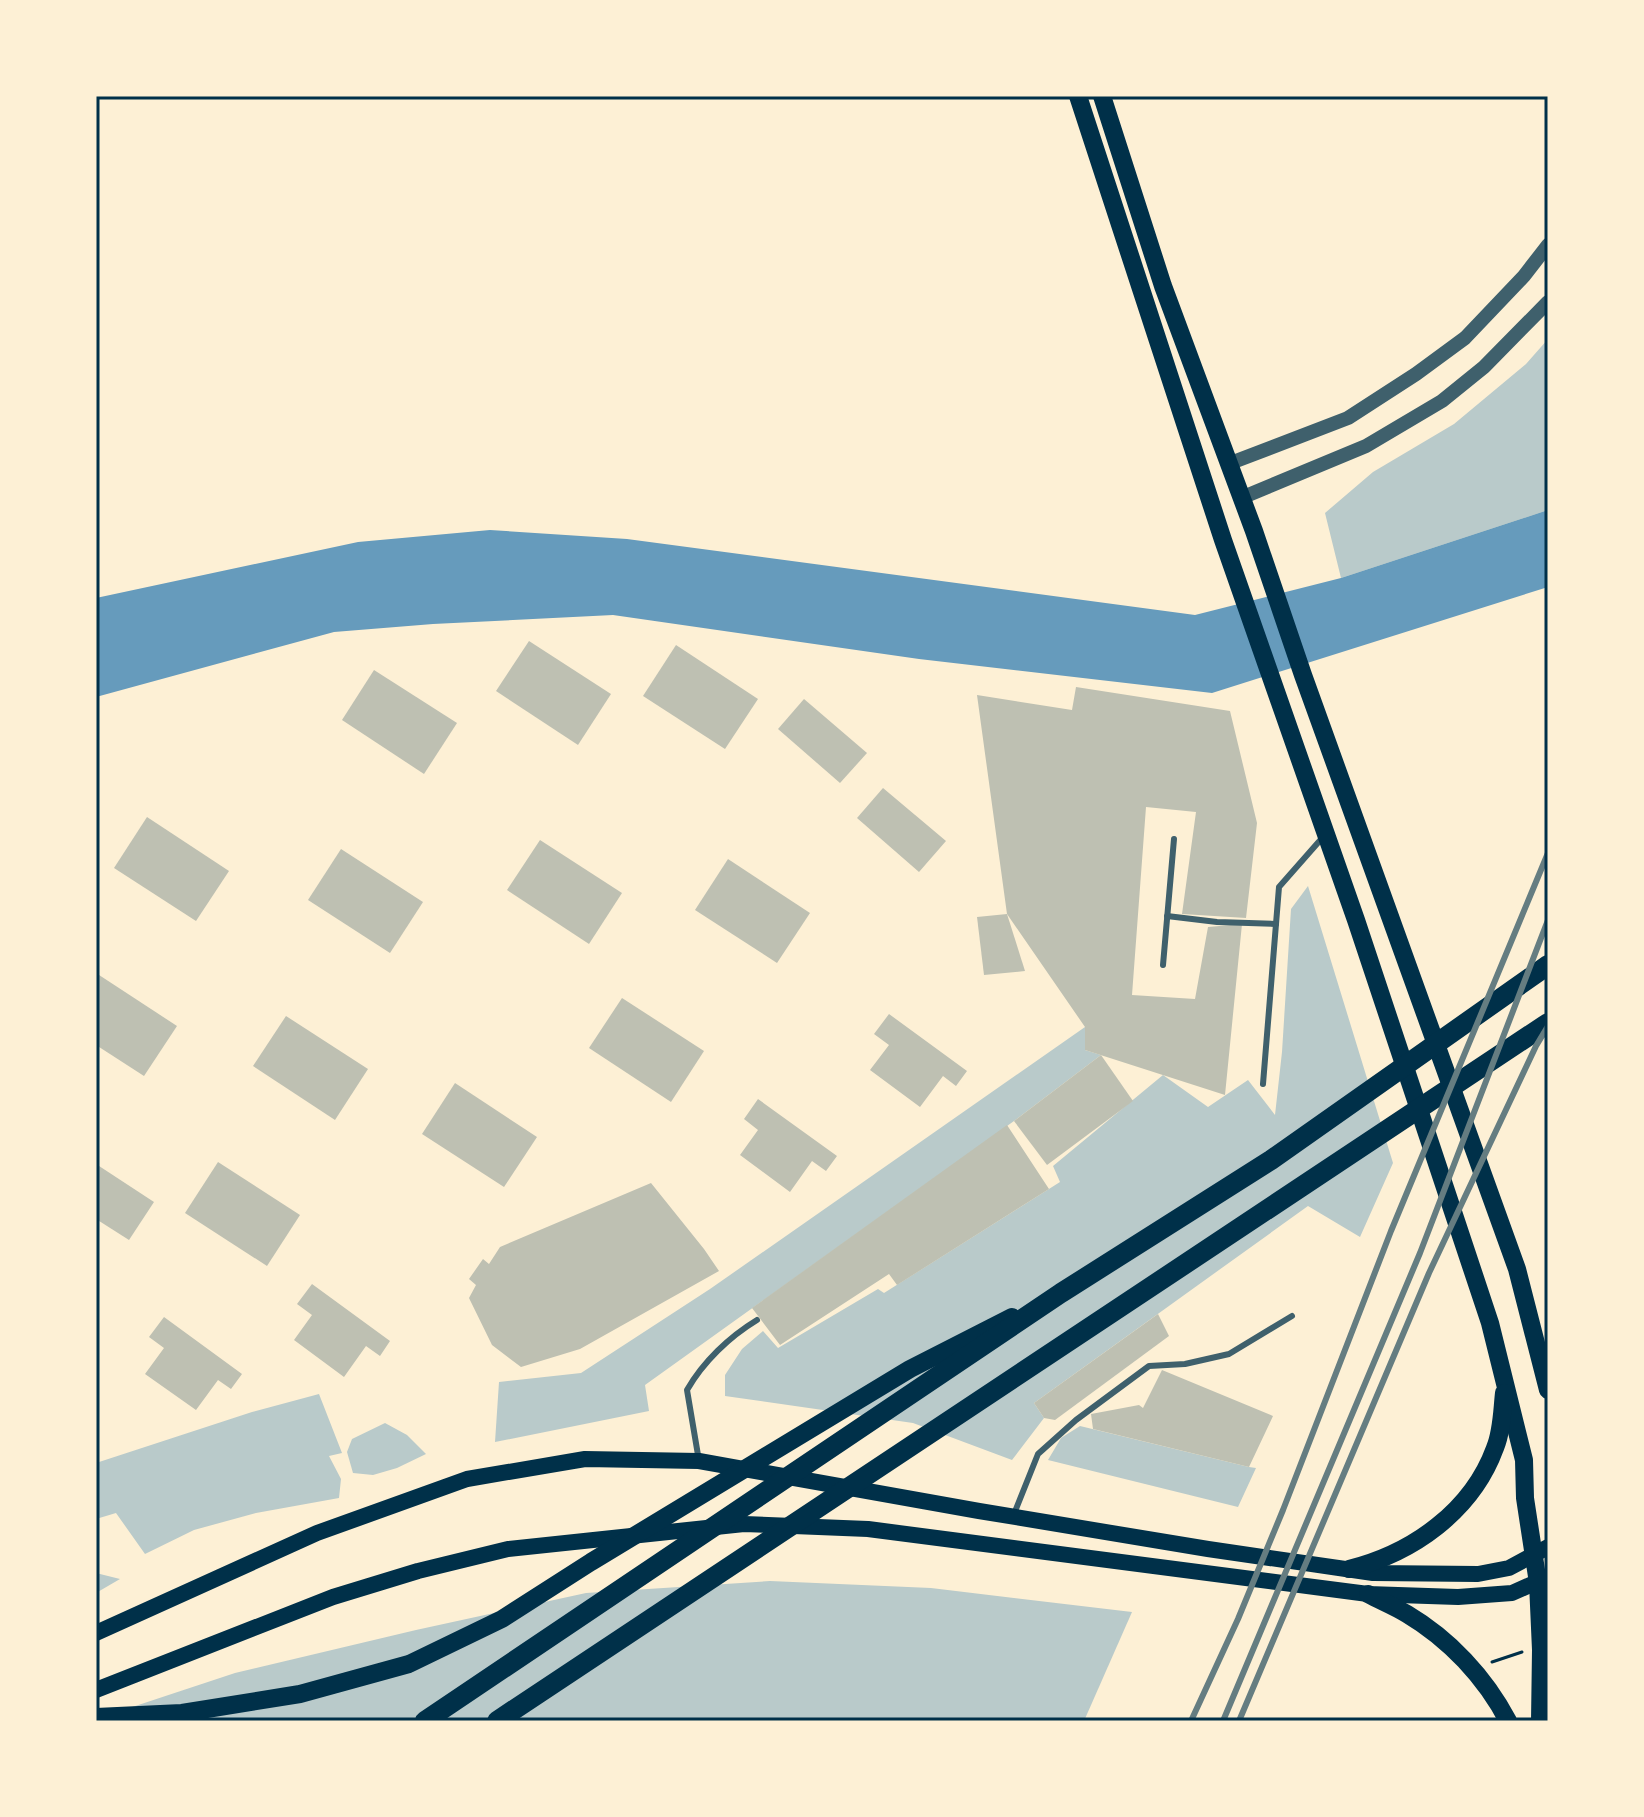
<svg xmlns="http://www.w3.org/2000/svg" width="1644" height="1817" viewBox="0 0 1644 1817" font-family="'DM Sans',sans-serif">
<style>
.green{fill:#b9caca}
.water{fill:#669bbc}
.building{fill:#bec0b2}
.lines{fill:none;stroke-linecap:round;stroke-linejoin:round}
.path{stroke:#003049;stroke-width:3}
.service{stroke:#3f606c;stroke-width:6}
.tertiary{stroke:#3f606c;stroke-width:14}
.secondary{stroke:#003049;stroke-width:16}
.primary{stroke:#003049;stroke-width:18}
.trunk{stroke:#003049;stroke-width:18}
.motorway{stroke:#003049;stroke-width:20}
.rail{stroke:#657d81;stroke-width:6}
.neatline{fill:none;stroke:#003049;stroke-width:3}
</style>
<rect width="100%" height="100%" fill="#fdf0d5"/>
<g class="green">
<polygon points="1548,339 1548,510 1341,578 1325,513 1373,472 1454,424 1526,364"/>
<polygon points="1308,886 1393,1163 1360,1237 1308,1206 1034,1403 1044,1418 1012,1460 913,1423 725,1396 725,1375 742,1349 763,1331 778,1348 878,1289 884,1293 1060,1182 1053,1166 1163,1075 1208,1107 1248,1080 1275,1115 1282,1052 1291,909"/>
<polygon points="1085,1027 1085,1050 1101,1055 1014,1121 645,1385 649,1411 495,1442 499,1382 581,1373 710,1289"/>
<polygon points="319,1394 342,1453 329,1456 341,1479 339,1498 256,1513 194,1530 145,1554 116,1513 96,1519 96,1463 252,1412"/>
<polygon points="385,1423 407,1435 426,1454 397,1468 373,1475 353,1473 347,1452 352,1439"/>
<polygon points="1080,1426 1249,1467 1256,1468 1238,1507 1048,1460 1061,1438"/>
<polygon points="96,1573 120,1579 96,1593"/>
<polygon points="770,1581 931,1588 1132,1612 1084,1721 96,1721 96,1719 235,1673 416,1630 586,1593"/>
</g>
<polygon class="water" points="1548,510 1548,587 1212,693 919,659 613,615 433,624 334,632 96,697 96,598 358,542 490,530 627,539 1195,615 1341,578"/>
<g class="building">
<polygon points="529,641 611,694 578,745 496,691"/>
<polygon points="676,645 758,699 725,749 643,696"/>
<polygon points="374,670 457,723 424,774 342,720"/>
<polygon points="1076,687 1230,711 1257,823 1246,918 1182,914 1196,812 1146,807 1132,995 1195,999 1208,927 1242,924 1225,1095 1085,1050 1085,1027 1007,914 977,695 1072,710"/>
<polygon points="804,699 867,753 840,783 778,729"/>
<polygon points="883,788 946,841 919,872 857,818"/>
<polygon points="147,817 229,871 196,921 114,868"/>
<polygon points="540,840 622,893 589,944 507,890"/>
<polygon points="341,849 423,902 390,953 308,900"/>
<polygon points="728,859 810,913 777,963 695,910"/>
<polygon points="1007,914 1025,971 984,975 977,917"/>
<polygon points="96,973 177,1026 144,1076 96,1045"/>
<polygon points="622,998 704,1051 671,1102 589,1048"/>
<polygon points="889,1014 967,1071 956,1086 943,1076 920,1107 870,1070 889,1045 874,1034"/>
<polygon points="286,1016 368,1069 335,1120 253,1066"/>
<polygon points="1101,1055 1133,1101 1047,1165 1014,1121"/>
<polygon points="455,1083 537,1137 504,1187 422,1134"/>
<polygon points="758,1099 837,1156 826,1171 812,1161 790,1192 740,1155 758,1130 744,1119"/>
<polygon points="1007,1125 1049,1189 897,1285 889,1274 780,1345 752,1308"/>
<polygon points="218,1162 300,1215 267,1266 185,1213"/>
<polygon points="96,1164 154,1202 129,1240 96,1219"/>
<polygon points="651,1183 704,1249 719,1271 580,1349 521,1367 492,1345 469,1298 476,1285 469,1279 483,1259 489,1264 500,1247"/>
<polygon points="312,1284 390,1341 380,1356 366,1346 344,1377 294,1340 312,1315 297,1304"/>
<polygon points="1158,1314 1169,1336 1055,1420 1044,1418 1034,1403"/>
<polygon points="164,1317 242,1374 231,1389 218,1380 196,1410 145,1374 164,1348 149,1337"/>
<polygon points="1162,1370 1273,1416 1249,1467 1093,1429 1091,1414 1139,1405 1143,1408"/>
</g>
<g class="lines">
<polyline class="path" points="1492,1662 1522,1652"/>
<g class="service">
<polyline points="1167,916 1217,922 1276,924"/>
<polyline points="1163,965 1174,839"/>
<polyline points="1263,1084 1279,887 1323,837"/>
<path d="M699 1461 687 1390C703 1362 729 1337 757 1320"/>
<polyline points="1014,1514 1038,1454 1076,1420 1149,1366 1185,1364 1229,1354 1292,1316"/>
</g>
<g class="tertiary">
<polyline points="1228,464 1348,418 1416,374 1465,338 1524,276 1548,245"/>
<polyline points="1241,498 1366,446 1442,401 1484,367 1548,302"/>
</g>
<g class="secondary">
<polyline points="96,1633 317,1533 467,1479 585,1459 699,1461 979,1511 1208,1549 1373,1573 1478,1574 1509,1568 1548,1547"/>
<polyline points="96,1690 333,1597 418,1571 508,1549 744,1524 868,1529 1368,1594 1458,1597 1512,1593 1548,1577"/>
</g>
<g class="primary">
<polyline points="1078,96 1223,540 1356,920 1490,1323 1524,1460 1525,1498 1538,1583 1541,1650 1540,1721"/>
<polyline points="1102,96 1163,286 1254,531 1303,675 1517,1269 1548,1390"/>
<path d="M1349 1569C1413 1553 1472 1511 1495 1448 1502 1431 1502 1411 1504 1393"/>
<path d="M1368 1594C1381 1601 1394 1606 1407 1614 1449 1639 1485 1677 1508 1721"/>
</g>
<polyline class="trunk" points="96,1717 182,1713 300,1694 409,1664 502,1619 591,1562 910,1369 1012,1317"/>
<g class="motorway">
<polyline points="425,1721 1061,1293 1271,1160 1548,965"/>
<polyline points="497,1721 1548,1023"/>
</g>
<g class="rail">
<polyline points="1191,1721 1238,1619 1283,1510 1391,1231 1548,853"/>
<polyline points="1223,1721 1420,1253 1548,920"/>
<polyline points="1239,1721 1429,1273 1536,1046 1548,1026"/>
</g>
</g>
<rect width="1644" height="1817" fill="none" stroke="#fdf0d5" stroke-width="196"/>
<rect x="98" y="98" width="1448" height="1621" class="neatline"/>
</svg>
